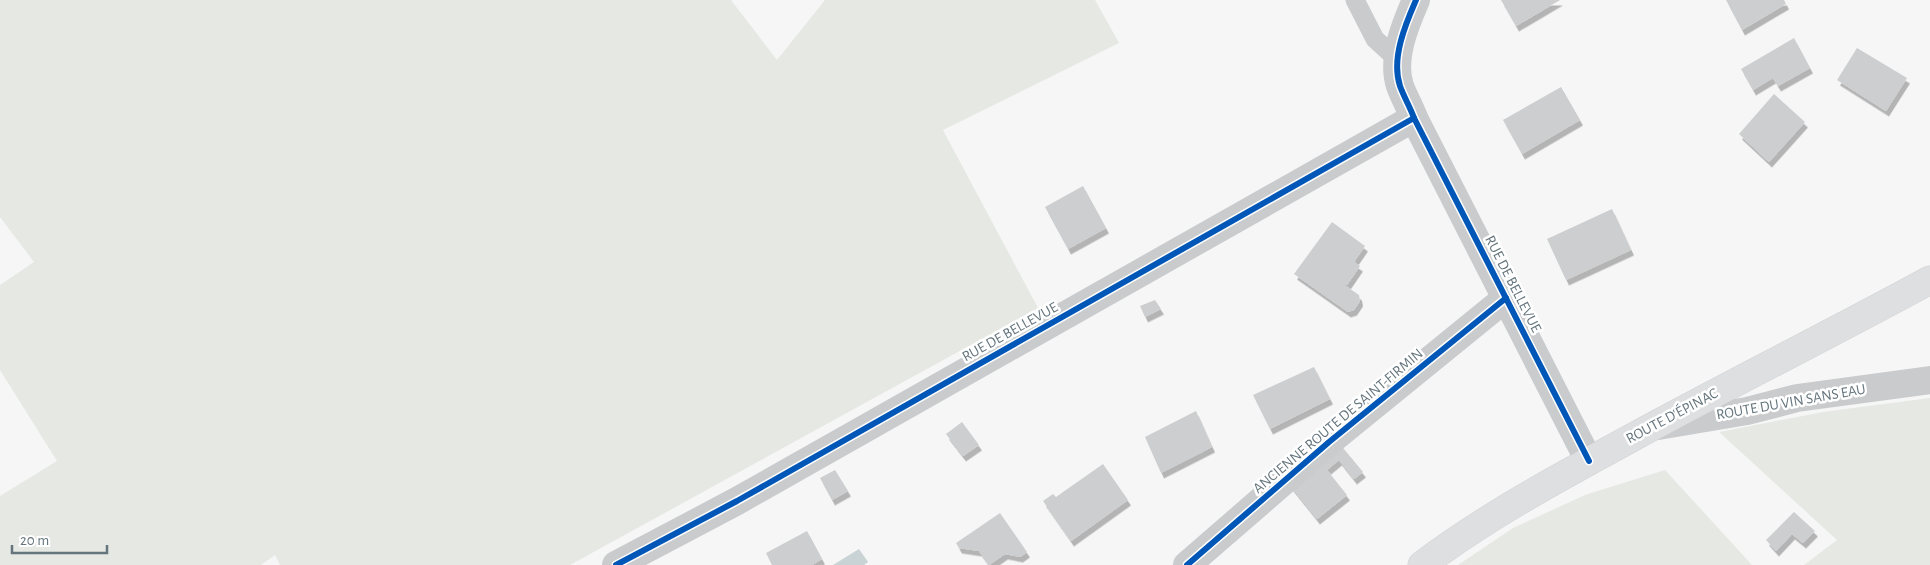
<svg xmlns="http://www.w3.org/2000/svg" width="1930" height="565" viewBox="0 0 1930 565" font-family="'Alegreya Sans',sans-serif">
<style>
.green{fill:#e6e8e3}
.water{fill:#c9d2d4}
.building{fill:#cdcecf;filter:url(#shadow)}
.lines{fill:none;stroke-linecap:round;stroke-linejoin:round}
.secondary-casing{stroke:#d2d3d4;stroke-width:29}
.lane{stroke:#c9cbcc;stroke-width:19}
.street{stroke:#c9cbcc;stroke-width:28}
.secondary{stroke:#dedfe0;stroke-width:28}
.cycleway-casing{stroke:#fff;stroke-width:9}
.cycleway{stroke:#0057b8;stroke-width:6}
.labels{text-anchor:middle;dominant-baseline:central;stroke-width:5;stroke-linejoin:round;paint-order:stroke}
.street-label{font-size:15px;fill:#65757d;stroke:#fff}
</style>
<defs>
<filter id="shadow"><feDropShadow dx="3" dy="5.5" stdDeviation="0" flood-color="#0004"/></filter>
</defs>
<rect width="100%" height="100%" fill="#f6f6f6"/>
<g class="green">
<polygon points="0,0 731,0 777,60 825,0 1095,0 1119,43 943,130 1038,308 570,565 280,565 275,555 261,565 0,565 0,496 57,461 0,370 0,285 34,262 0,217"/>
<polygon points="1930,398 1930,565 1804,565 1837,540 1719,432 1823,412"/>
<polygon points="1665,470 1752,565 1458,565 1513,528 1585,495"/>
</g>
<polygon class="water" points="859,549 868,562 864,565 833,565"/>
<g class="building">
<polygon points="1501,0 1560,0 1516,26"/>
<polygon points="1726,0 1784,0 1786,4 1742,30"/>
<polygon points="1794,38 1810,68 1778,86 1773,78 1753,90 1741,69"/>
<polygon points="1857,48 1907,78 1886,111 1837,80"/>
<polygon points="1561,87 1580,120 1522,154 1503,120"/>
<polygon points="1774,94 1805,122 1769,162 1739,134"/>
<polygon points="1083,186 1106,228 1068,249 1045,207"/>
<polygon points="1612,209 1631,250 1566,280 1547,239"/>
<polygon points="1332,222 1365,246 1354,262 1360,266 1347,285 1340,282 1359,295 1360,301 1354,310 1348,312 1294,274"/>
<polygon points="1155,300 1161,309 1145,317 1140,306"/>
<polygon points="1314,367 1330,399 1270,429 1253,395"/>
<polygon points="1196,411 1212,447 1161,473 1145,437"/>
<polygon points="962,422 979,445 963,456 946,434"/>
<polygon points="1339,443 1363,472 1354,479 1339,460 1327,470 1347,495 1317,519 1289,484"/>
<polygon points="1103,464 1128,500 1071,541 1043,501 1053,494 1056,497"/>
<polygon points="835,470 848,491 832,500 820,478"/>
<polygon points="1794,512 1815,531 1803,543 1792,534 1776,551 1766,540"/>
<polygon points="1000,513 1027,552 1020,557 1005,554 989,565 979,551 959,548 956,543"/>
<polygon points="807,531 822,559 812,565 772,565 766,553"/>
</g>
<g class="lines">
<g class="secondary-casing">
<path id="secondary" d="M1422 565C1486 517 1556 479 1626 441 1726 386 1829 335 1930 280"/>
</g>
<polyline class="lane" points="1355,0 1375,39 1398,60"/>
<g class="street">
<path d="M1416 0C1405 25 1391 59 1400 86 1404 97 1410 107 1414 118L1589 461"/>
<polyline points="1658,426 1747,411 1797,398 1930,380"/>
<polyline points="616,565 737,501 1414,118"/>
<polyline points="1187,565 1329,442 1506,298"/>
</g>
<use href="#secondary" class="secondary"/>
<g class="cycleway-casing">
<g id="cycleway">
<path d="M1416 0C1405 25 1391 59 1400 86 1404 97 1410 107 1414 118L1589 461"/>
<polyline points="616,565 737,501 1414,118"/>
<polyline points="1187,565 1329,442 1506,298"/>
</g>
</g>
<use href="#cycleway" class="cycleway"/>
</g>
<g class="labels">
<g class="street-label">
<text transform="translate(1513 284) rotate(63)">RUE DE BELLEVUE</text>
<text transform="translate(1010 332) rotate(-29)">RUE DE BELLEVUE</text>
<text transform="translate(1791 402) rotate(-10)">ROUTE DU VIN SANS EAU</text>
<text transform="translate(1672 416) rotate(-28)">ROUTE D'ÉPINAC</text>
<text transform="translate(1338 421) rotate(-40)">ANCIENNE ROUTE DE SAINT-FIRMIN</text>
</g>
</g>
<path d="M12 545v8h95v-8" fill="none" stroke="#65757d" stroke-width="2.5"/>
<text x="20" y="545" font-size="15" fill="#65757d" stroke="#ffffff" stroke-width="4" paint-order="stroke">20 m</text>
</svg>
